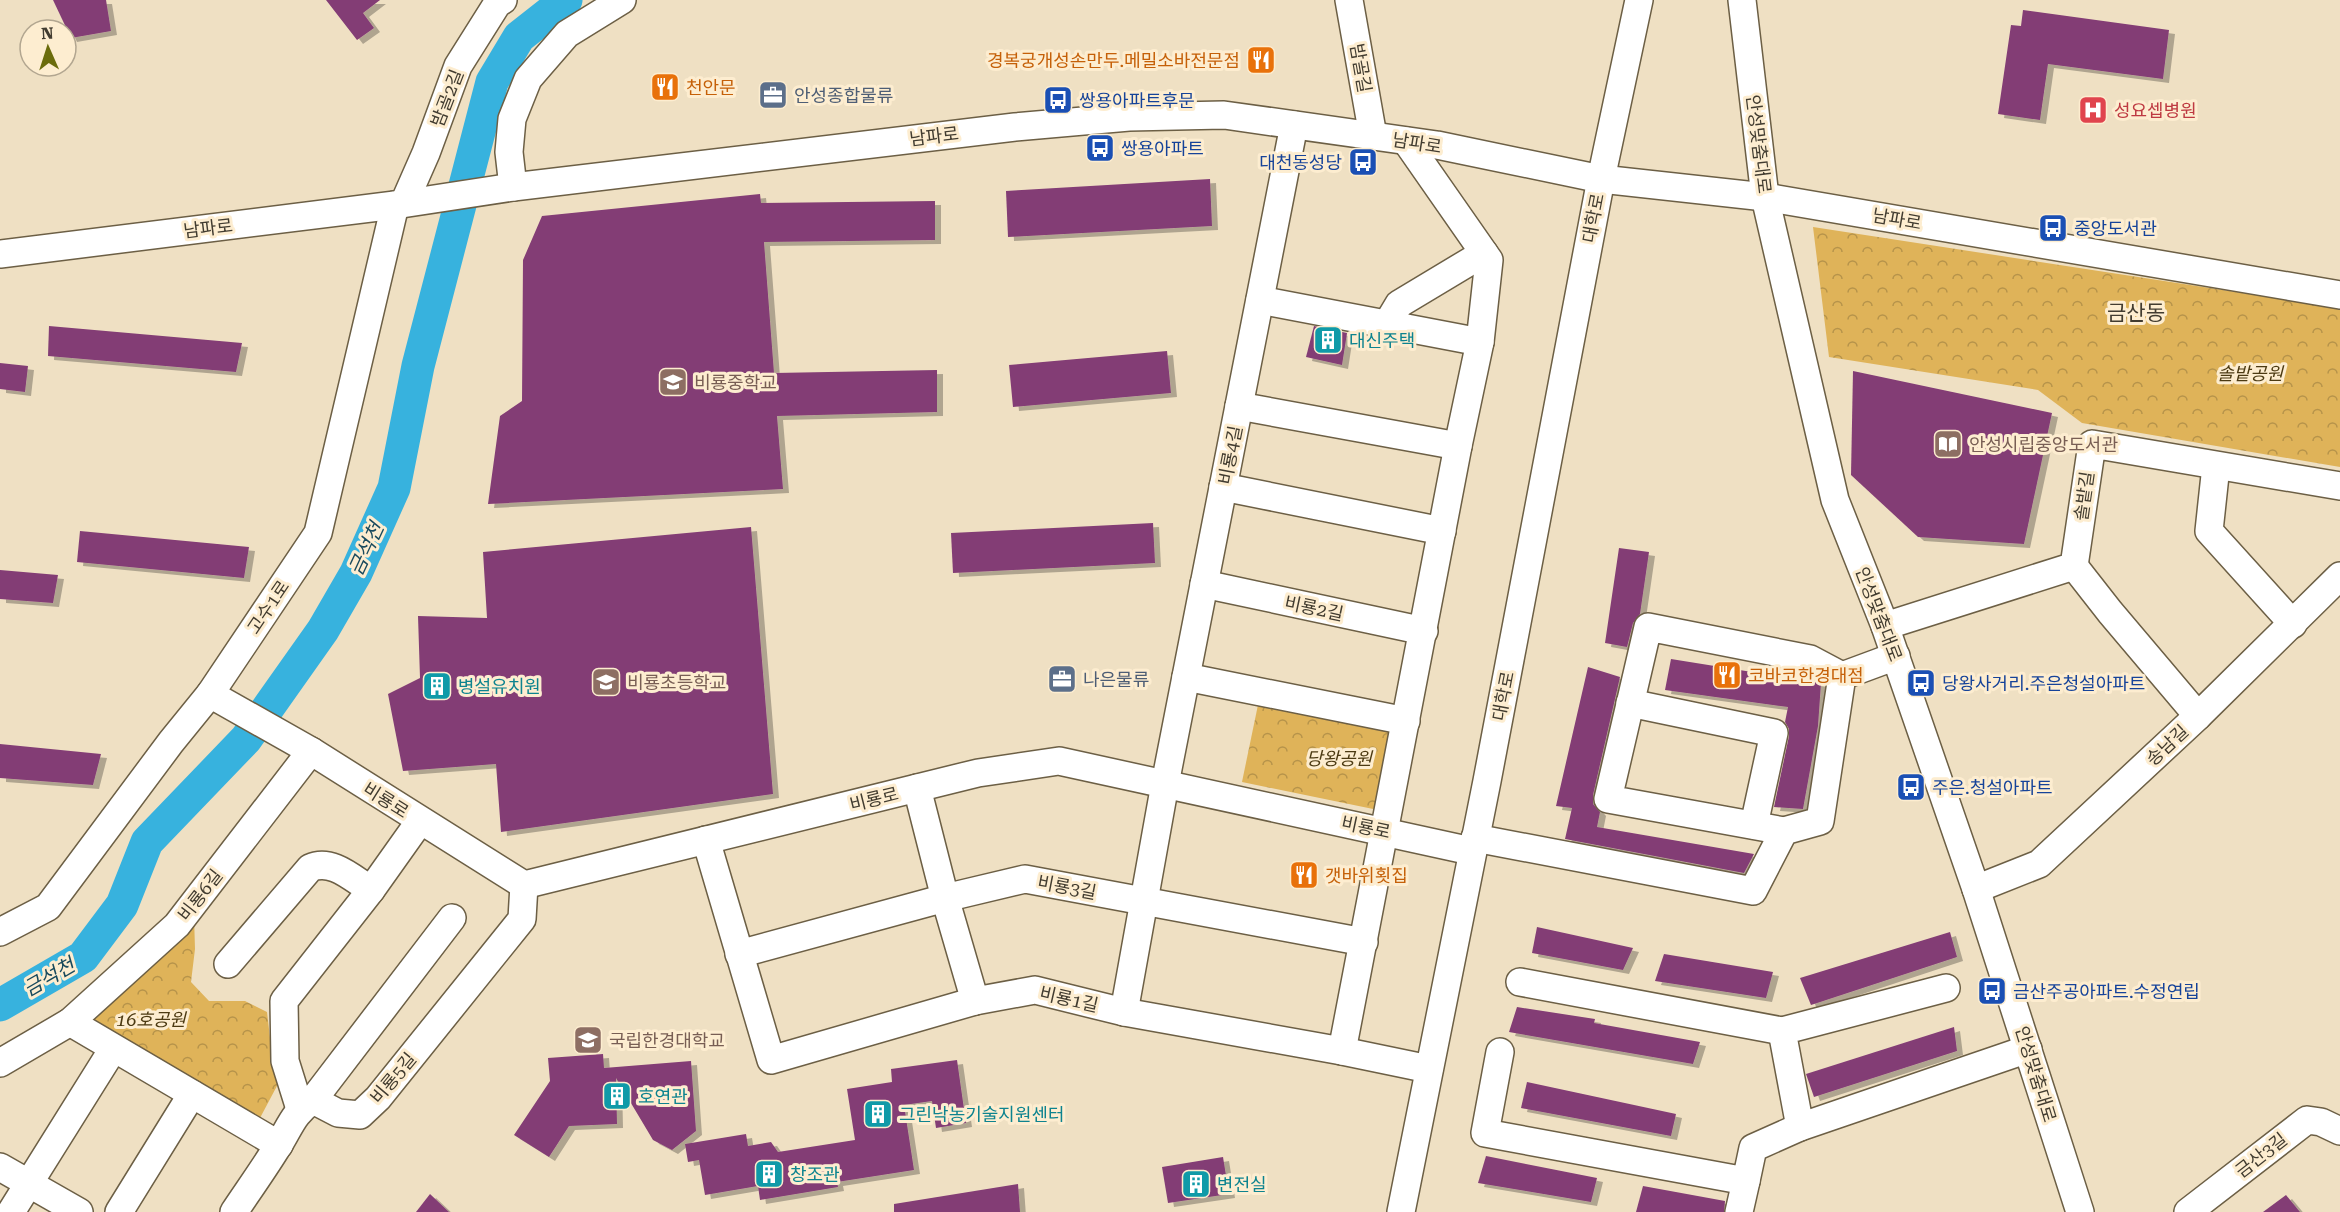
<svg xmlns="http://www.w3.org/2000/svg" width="2340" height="1212" viewBox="0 0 2340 1212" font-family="'Roboto Serif','Noto Sans KR',serif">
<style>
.forest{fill:url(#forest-crowns)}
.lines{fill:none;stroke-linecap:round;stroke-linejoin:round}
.river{stroke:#37b2de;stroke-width:33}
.building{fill:#833d75;filter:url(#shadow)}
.minor-casing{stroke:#6c5f45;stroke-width:30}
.minor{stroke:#fff;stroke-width:27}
.labels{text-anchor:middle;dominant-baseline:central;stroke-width:6;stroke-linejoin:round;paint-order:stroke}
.food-label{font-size:18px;fill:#c56008;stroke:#fdedd0;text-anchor:start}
.street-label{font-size:18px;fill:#423c30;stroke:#fdedd0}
.service-label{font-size:18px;fill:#4e5e75;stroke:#fdedd0;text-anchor:start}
.transit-label{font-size:18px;fill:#164399;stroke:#fdedd0;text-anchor:start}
.health-label{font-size:18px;fill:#be3a42;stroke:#fdedd0;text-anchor:start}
.culture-label{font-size:18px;fill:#0d838f;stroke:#fdedd0;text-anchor:start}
.park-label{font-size:18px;font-style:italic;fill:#4c3a12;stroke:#fdedd0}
.education-label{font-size:18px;fill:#785e54;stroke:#fdedd0;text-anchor:start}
.water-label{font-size:20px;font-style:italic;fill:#194a5d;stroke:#fdedd0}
.quarter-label{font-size:21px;fill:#423c30;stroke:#fdedd0}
</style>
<defs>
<pattern id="forest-crowns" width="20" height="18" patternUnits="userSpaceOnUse" patternTransform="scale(1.5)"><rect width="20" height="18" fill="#dfb359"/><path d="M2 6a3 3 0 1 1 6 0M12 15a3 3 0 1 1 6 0" fill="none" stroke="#b6934a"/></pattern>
<filter id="shadow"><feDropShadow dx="6" dy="4" stdDeviation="0" flood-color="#0004"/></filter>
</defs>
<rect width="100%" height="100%" fill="#efe0c3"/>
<g class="forest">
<polygon points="1813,227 2340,308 2340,467 2082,423 2038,390 1829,357"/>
<polygon points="1259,700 1391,724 1378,810 1242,782"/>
<polygon points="194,916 195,949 191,982 209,1001 245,1001 267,1012 272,1055 278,1084 260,1118 251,1126 110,1059 84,1010"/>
</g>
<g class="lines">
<polyline class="river" points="0,1005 83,957 122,905 147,842 246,739 323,630 356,573 394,488 418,366 492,82 519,37 566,0"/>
</g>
<g class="building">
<polygon points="53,0 106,0 111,31 71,38"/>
<polygon points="326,0 380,0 363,13 374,28 357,40"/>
<polygon points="2023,10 2169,30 2163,79 2048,64 2040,120 1998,114 2011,25 2021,26"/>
<polygon points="1210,179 1212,226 1008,237 1006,191"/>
<polygon points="760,194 761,203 935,201 935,240 764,242 774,373 937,370 937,412 777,416 783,489 488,504 500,416 522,401 523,260 542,216"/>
<polygon points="49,326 242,343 236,372 48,356"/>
<polygon points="1314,326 1347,333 1342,365 1306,357"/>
<polygon points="1167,351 1171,393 1013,407 1009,365"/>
<polygon points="0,363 28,366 25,392 0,389"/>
<polygon points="1853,371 2052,413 2024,544 1918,537 1851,475"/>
<polygon points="1153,523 1155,563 953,573 951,533"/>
<polygon points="751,527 773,794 501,832 496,764 403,771 388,694 420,678 418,616 487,618 483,552"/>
<polygon points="80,531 249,547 244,578 77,562"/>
<polygon points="1619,548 1649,552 1640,614 1633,623 1627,647 1605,643"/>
<polygon points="0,570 58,575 53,603 0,599"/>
<polygon points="1671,659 1821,683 1818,726 1803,809 1774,807 1789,736 1789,729 1785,722 1788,707 1665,690"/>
<polygon points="1588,667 1620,677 1593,795 1593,804 1600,812 1597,827 1754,854 1744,873 1565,839 1572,808 1556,806"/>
<polygon points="0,744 101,754 93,785 0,778"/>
<polygon points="1537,927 1633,948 1623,970 1532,953"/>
<polygon points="1950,932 1957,957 1811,1005 1800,978"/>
<polygon points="1664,954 1773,972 1766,998 1655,981"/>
<polygon points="1517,1007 1595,1019 1594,1023 1700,1042 1693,1064 1509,1032"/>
<polygon points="1954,1027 1957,1051 1814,1097 1806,1074"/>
<polygon points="603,1054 604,1068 691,1061 696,1131 672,1150 653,1140 616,1078 617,1124 569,1126 549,1157 514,1135 550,1081 548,1058"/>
<polygon points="957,1060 966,1123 936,1128 932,1101 904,1105 914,1170 837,1182 838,1187 760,1200 758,1186 705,1195 699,1160 688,1162 685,1144 746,1134 748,1146 771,1142 778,1152 855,1140 847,1089 892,1082 891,1069"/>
<polygon points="1527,1082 1676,1114 1671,1136 1521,1108"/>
<polygon points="1486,1156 1597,1178 1591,1202 1478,1183"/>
<polygon points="1223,1157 1229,1194 1168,1203 1162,1167"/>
<polygon points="1018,1184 1020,1212 894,1212 894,1204"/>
<polygon points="1643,1186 1725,1201 1724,1212 1636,1212"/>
<polygon points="430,1194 449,1212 416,1212"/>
<polygon points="2286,1195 2300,1212 2263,1212"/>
</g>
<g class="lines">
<g class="minor-casing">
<g id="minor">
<polyline points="1349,0 1373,136"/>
<polyline points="1742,0 1765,197 1835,500 1885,626 1976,889 2080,1212"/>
<polyline points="513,187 509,152 512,119 528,79 567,34 622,0"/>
<polyline points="404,203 426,153 458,66 497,4 503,0"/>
<polyline points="0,254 395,205 513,187 1015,127 1129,117 1224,115 1437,145 1601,179 1765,197 2340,295"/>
<polyline points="1260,300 1480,342"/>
<polyline points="1387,324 1399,304 1484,253"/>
<polyline points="1239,406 1458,446"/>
<polyline points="2216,466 2209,531 2293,624"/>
<polyline points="1223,487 1442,531"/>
<polyline points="2074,566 2110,612 2198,716"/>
<polyline points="1204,584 1424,631"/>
<polyline points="1885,626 2074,566 2092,444 2340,486"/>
<polyline points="1186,677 1406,721"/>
<polyline points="210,694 311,751 524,885 978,773 1059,761 1471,851"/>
<polyline points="1630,703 1774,733 1754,825"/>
<polyline points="917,788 945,898 975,1001"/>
<polyline points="1784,831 1608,799 1648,627 1810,659 1842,676"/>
<polyline points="1475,838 1753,891 1784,831 1820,821 1842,676 1896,656"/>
<polyline points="706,840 771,1060 975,1001 1035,990 1124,1012 1342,1051 1429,1069"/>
<polyline points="1976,889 2039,864 2198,716 2340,576"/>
<polyline points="0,932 48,907 171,742 210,694 318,533 395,205"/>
<polyline points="739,954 945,898 1025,879 1364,942"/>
<path d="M228 964 310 868C332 858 353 879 371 890"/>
<polyline points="1520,982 1782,1031"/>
<polyline points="1946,988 1782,1031 1800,1127 2028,1049"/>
<polyline points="1124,1012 1165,784 1294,125"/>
<polyline points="70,1022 279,1145"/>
<polyline points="1342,1051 1458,446 1480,342 1489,260 1406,141"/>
<polyline points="1500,1052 1485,1133 1746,1181 1753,1148 1800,1127"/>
<polyline points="0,1063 70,1022 177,925 311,751"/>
<polyline points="313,1100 452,918"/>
<polyline points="300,1109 285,1061 284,1001 371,890 420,821"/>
<polyline points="0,1167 79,1212"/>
<polyline points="11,1212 113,1049"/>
<polyline points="119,1212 192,1094"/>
<path d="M234 1212C248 1191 263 1170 276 1149 290 1128 292 1114 313 1100L338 1113 360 1115 378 1098 522 919 524 885"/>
<polyline points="1401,1212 1487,781 1601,179 1639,0"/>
<polyline points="1739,1212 1746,1181"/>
<polyline points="2188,1212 2307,1120 2321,1122 2340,1131"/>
</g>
</g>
<use href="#minor" class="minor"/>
</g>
<defs>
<g id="restaurant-square" transform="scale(1.5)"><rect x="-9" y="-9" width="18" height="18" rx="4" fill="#e8710a" stroke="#fdedd0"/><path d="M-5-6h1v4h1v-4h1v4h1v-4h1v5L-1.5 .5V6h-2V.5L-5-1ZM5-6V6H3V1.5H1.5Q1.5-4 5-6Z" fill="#fff"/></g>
<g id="office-square" transform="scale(1.5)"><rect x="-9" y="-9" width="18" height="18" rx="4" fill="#5c6f8a" stroke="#fdedd0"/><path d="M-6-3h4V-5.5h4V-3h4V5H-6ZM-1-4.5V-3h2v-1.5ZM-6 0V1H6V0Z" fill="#fff"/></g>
<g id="bus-square" transform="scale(1.5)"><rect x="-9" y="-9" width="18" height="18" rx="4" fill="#1a4fb4" stroke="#fdedd0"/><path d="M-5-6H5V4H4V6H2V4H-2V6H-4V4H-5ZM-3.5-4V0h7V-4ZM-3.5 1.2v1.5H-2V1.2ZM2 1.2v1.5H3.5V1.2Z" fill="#fff"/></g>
<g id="hospital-square" transform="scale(1.5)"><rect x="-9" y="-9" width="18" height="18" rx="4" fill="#e0444e" stroke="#fdedd0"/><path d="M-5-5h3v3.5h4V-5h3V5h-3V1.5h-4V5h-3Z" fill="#fff"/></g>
<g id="building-square" transform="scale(1.5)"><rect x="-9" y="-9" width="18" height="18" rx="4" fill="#0f9aa8" stroke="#fdedd0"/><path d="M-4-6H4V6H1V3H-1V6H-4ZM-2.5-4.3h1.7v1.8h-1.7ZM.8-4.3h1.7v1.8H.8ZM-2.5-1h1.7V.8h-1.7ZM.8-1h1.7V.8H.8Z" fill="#fff"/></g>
<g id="school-square" transform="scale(1.5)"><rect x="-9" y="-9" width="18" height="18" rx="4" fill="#8d6e63" stroke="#fdedd0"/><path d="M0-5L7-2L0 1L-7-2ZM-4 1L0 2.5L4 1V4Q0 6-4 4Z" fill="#fff"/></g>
<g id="library-square" transform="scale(1.5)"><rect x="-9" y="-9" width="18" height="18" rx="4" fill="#8d6e63" stroke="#fdedd0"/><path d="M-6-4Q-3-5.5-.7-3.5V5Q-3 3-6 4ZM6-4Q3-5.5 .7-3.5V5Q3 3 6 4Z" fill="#fff"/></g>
<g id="university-square" transform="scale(1.5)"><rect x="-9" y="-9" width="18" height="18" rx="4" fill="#8d6e63" stroke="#fdedd0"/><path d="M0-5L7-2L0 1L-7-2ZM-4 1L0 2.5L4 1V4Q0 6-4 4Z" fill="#fff"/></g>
</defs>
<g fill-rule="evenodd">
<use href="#restaurant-square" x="1261" y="60"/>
<use href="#restaurant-square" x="665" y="87"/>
<use href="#office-square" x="773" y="95"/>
<use href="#bus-square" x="1058" y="100"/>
<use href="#hospital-square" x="2093" y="110"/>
<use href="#bus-square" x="1100" y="148"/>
<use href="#bus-square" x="1363" y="162"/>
<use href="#bus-square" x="2053" y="228"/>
<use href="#building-square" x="1328" y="340"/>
<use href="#school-square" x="673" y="382"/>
<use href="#library-square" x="1948" y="444"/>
<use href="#restaurant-square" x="1727" y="675"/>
<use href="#office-square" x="1062" y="679"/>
<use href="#school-square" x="606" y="682"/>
<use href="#bus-square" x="1921" y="683"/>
<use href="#building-square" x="437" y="686"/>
<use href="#bus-square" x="1911" y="787"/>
<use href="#restaurant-square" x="1304" y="875"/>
<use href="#bus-square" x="1992" y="991"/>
<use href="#university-square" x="588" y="1040"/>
<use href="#building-square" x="617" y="1096"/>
<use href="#building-square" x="878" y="1114"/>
<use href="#building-square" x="769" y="1174"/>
<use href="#building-square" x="1196" y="1184"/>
</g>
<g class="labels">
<g class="food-label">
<text x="1240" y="60" text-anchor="end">경복궁개성손만두.메밀소바전문점</text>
<text x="686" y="87">천안문</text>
<text x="1748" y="675">코바코한경대점</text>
<text x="1325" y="875">갯바위횟집</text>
</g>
<g class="street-label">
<text transform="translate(1361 68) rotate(80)">밤골길</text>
<text transform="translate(447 98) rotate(-69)">밤골2길</text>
<text transform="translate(934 136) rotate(-7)">남파로</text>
<text transform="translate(1417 143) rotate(9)">남파로</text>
<text transform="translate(1759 144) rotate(83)">안성맞춤대로</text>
<text transform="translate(1593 218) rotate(-79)">대학로</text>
<text transform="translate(1897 219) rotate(10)">남파로</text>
<text transform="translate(208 228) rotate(-7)">남파로</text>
<text transform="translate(1230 455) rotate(-79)">비룡4길</text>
<text transform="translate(2084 496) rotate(-82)">솔밭길</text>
<text transform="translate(268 607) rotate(-56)">고수1로</text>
<text transform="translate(1314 608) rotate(12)">비룡2길</text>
<text transform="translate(1879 614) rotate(69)">안성맞춤대로</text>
<text transform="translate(1503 696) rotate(-79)">대학로</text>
<text transform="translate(2167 745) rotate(-43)">송남길</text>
<text transform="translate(874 799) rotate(-14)">비룡로</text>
<text transform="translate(386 800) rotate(32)">비룡로</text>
<text transform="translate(1366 827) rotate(12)">비룡로</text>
<text transform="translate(1067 887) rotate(11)">비룡3길</text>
<text transform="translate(200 895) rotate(-52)">비룡6길</text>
<text transform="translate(1069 999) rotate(13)">비룡1길</text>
<text transform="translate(2036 1074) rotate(73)">안성맞춤대로</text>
<text transform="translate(393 1078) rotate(-50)">비룡5길</text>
<text transform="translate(2261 1155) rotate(-38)">금산3길</text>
</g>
<g class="service-label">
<text x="794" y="95">안성종합물류</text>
<text x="1083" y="679">나은물류</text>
</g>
<g class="transit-label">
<text x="1079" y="100">쌍용아파트후문</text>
<text x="1121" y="148">쌍용아파트</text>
<text x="1342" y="162" text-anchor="end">대천동성당</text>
<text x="2074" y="228">중앙도서관</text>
<text x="1942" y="683">당왕사거리.주은청설아파트</text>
<text x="1932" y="787">주은.청설아파트</text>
<text x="2013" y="991">금산주공아파트.수정연립</text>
</g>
<g class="health-label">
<text x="2114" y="110">성요셉병원</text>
</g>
<g class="culture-label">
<text x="1349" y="340">대신주택</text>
<text x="458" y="686">병설유치원</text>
<text x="638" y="1096">호연관</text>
<text x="899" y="1114">그린낙농기술지원센터</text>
<text x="790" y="1174">창조관</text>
<text x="1217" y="1184">변전실</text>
</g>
<g class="park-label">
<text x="2250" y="373">솔밭공원</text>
<text x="1339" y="758">당왕공원</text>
<text x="151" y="1019">16호공원</text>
</g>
<g class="education-label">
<text x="694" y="382">비룡중학교</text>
<text x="1969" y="444">안성시립중앙도서관</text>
<text x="627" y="682">비룡초등학교</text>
<text x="609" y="1040">국립한경대학교</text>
</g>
<g class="water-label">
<text transform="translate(366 549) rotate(-65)">금석천</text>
<text transform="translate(49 977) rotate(-30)">금석천</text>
</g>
<g class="quarter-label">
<text x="2136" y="313">금산동</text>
</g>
</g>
<g transform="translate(48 48) rotate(357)"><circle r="28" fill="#fdedd0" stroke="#b2a690" stroke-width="1.5"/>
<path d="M0-4.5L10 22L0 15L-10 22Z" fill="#6b6c0c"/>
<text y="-9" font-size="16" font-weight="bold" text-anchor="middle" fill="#423c30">N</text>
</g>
</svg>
